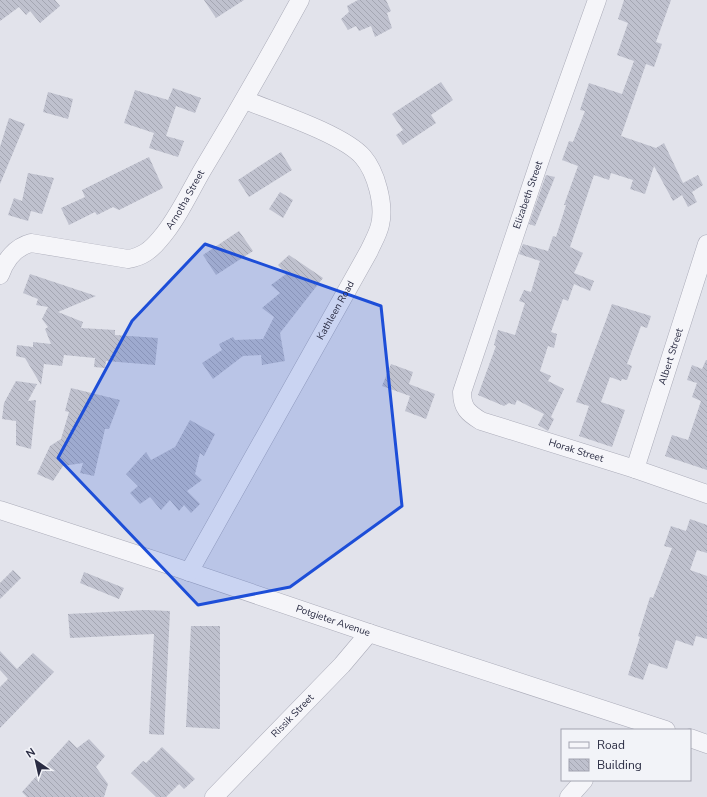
<svg xmlns="http://www.w3.org/2000/svg" width="707" height="797" viewBox="0 0 707 797" font-family="'Nunito Sans',sans-serif">
<style>
.building{fill:url(#building-back-hatch)}
.lines{fill:none;stroke-linecap:round;stroke-linejoin:round}
.minor-casing{stroke:#abacb9;stroke-width:19}
.minor{stroke:#f5f5f9;stroke-width:18}
.marked{fill:#1d4ed8;fill-opacity:0.2;stroke:#1d4ed8;stroke-width:3;stroke-linejoin:round}
.labels{text-anchor:middle;dominant-baseline:central;stroke-width:3;stroke-linejoin:round;paint-order:stroke}
.street-label{font-size:10px;fill:#2a2c43;stroke:#f2f3f8}
</style>
<defs>
<pattern id="building-back-hatch" width="6" height="6" patternUnits="userSpaceOnUse"><rect width="6" height="6" fill="#bfc1ce"/><path d="M-1 5l2 2M0 0l6 6M5-1l2 2" fill="none" stroke="#a4a6b2"/></pattern>
</defs>
<rect width="100%" height="100%" fill="#e2e3eb"/>
<g class="building">
<polygon points="0,0 55,0 60,6 40,23 30,11 26,15 19,7 0,21"/>
<polygon points="204,0 244,0 216,18"/>
<polygon points="358,0 386,0 391,11 387,13 392,28 375,37 371,26 359,31 356,26 348,30 341,19 349,12 347,6"/>
<polygon points="624,0 671,0 656,42 662,44 654,67 646,64 621,136 656,148 664,143 683,183 698,175 703,185 692,192 697,202 688,207 682,195 673,201 654,166 645,194 630,189 633,180 611,173 609,180 594,175 570,247 583,253 574,273 594,281 590,291 574,284 568,301 563,299 551,332 557,334 554,348 548,346 540,371 551,376 548,381 564,389 551,417 554,419 548,431 538,425 544,414 517,400 515,405 509,403 504,406 478,395 496,346 494,345 498,330 515,335 525,303 519,301 524,290 531,292 540,261 519,254 523,244 548,251 553,236 556,237 566,205 564,205 578,166 562,160 569,141 573,142 585,111 580,110 589,83 622,94 634,61 617,55 628,23 618,19"/>
<polygon points="441,82 453,100 431,115 436,123 403,145 396,135 403,130 392,114"/>
<polygon points="173,88 201,98 195,113 176,106 166,136 184,141 178,157 149,148 154,133 124,123 135,90 168,100"/>
<polygon points="48,92 73,99 68,119 43,112"/>
<polygon points="9,118 25,124 0,184 0,147"/>
<polygon points="281,152 292,170 249,197 238,180"/>
<polygon points="149,157 163,188 119,210 113,207 97,215 95,212 69,225 61,208 85,197 82,190"/>
<polygon points="28,173 54,178 42,214 31,211 28,221 8,215 14,198 22,201"/>
<polygon points="546,175 555,177 535,226 529,224"/>
<polygon points="280,192 293,200 283,218 269,209"/>
<polygon points="239,231 253,251 216,275 203,255"/>
<polygon points="289,255 323,278 280,333 285,361 262,365 261,355 243,356 213,379 202,363 222,350 219,344 233,337 235,340 263,339 274,317 262,308 280,293 271,285 286,274 278,265"/>
<polygon points="30,274 96,296 58,312 83,322 81,328 115,330 115,335 158,338 155,365 106,361 105,368 94,367 95,358 64,355 62,366 44,364 41,385 25,358 16,356 17,345 33,347 33,342 51,344 45,329 48,327 42,319 48,307 36,305 38,299 23,293"/>
<polygon points="612,304 651,316 647,328 641,326 627,364 632,366 627,380 622,379 621,381 610,377 601,402 625,410 612,447 579,436 589,406 576,402"/>
<polygon points="706,360 707,360 707,470 665,456 672,435 688,440 701,401 692,397 697,383 687,380 692,365 702,369"/>
<polygon points="391,364 413,372 409,384 435,394 426,419 405,411 410,396 382,386"/>
<polygon points="16,381 37,384 28,401 36,400 31,449 16,445 16,421 2,419 4,403"/>
<polygon points="71,388 120,400 109,429 105,429 94,476 80,473 83,463 63,466 53,481 37,474 50,446 61,439 69,412 65,411"/>
<polygon points="190,420 215,434 204,456 200,453 195,474 202,480 187,491 200,504 191,513 184,505 179,511 170,500 161,510 150,497 140,504 130,493 138,486 126,474 146,452 151,460 175,447"/>
<polygon points="690,519 707,525 707,553 697,550 690,570 707,576 707,639 696,636 693,646 676,640 667,669 649,663 643,680 628,675 640,637 638,636 650,597 653,598 672,548 664,546 671,526 686,531"/>
<polygon points="13,570 21,578 0,599 0,583"/>
<polygon points="84,572 124,588 119,599 80,583"/>
<polygon points="145,610 170,611 164,735 149,734 154,634 70,638 68,614"/>
<polygon points="191,626 220,626 220,729 186,727"/>
<polygon points="0,651 17,669 33,653 54,672 0,728 0,687 8,679 0,670"/>
<polygon points="89,739 105,756 96,767 108,784 104,797 27,797 22,792 69,740 77,748"/>
<polygon points="162,747 195,779 184,789 179,784 166,797 156,797 131,773 143,761 146,763"/>
</g>
<g class="lines">
<g class="minor-casing">
<g id="minor">
<path id="s1" d="M597 0 542 154 462 392C462 408 468 413 481 421L635 469 707 494"/>
<path id="s2" d="M0 275C5 261 15 247 31 243L128 259C142 257 151 250 160 239 177 220 190 191 203 169 237 113 269 57 300 0"/>
<path id="s3" d="M635 469 707 244"/>
<path id="s4" d="M0 510 160 562 369 633 666 730"/>
<path id="s5" d="M189 572 369 251C373 242 378 234 380 225 385 205 376 172 363 157 343 134 274 112 245 100"/>
<polyline points="690,738 707,744"/>
<path id="s6" d="M214 797 342 665 369 633"/>
<polyline points="569,797 584,780"/>
</g>
</g>
<use href="#minor" class="minor"/>
</g>
<path class="marked" d="M205 244 381 306 402 506 290 587 198 605 58 458 132 321Z"/>
<g class="labels">
<g class="street-label">
<text transform="translate(528 195) rotate(-71)">Elizabeth Street</text>
<text stroke="none"><textPath href="#s2" startOffset="230">Arnotha Street</textPath></text>
<text stroke="none"><textPath href="#s5" startOffset="300">Kathleen Road</textPath></text>
<text stroke="none"><textPath href="#s3" startOffset="118">Albert Street</textPath></text>
<text stroke="none"><textPath href="#s1" startOffset="551">Horak Street</textPath></text>
<text stroke="none"><textPath href="#s4" startOffset="351">Potgieter Avenue</textPath></text>
<text stroke="none"><textPath href="#s6" startOffset="113">Rissik Street</textPath></text>
</g>
</g>
<rect x="561" y="729" width="130" height="52" fill="#f2f3f8" stroke="#a2a3b0"/>
<rect x="569" y="742" width="20" height="6" fill="#f5f5f9" stroke="#a2a3b0"/>
<text x="597" y="749" font-size="12" fill="#2a2c43">Road</text>
<rect x="569" y="759" width="20" height="12" fill="url(#building-back-hatch)" stroke="#a2a3b0"/>
<text x="597" y="769" font-size="12" fill="#2a2c43">Building</text>
<g transform="translate(36 761) rotate(326)" stroke="#f2f3f8" stroke-width="3" paint-order="stroke">
<path d="M0-3L7 15L0 10L-7 15Z" fill="#2a2c43"/>
<text y="-6" font-size="11" font-weight="bold" text-anchor="middle" fill="#2a2c43">N</text>
</g>
</svg>
